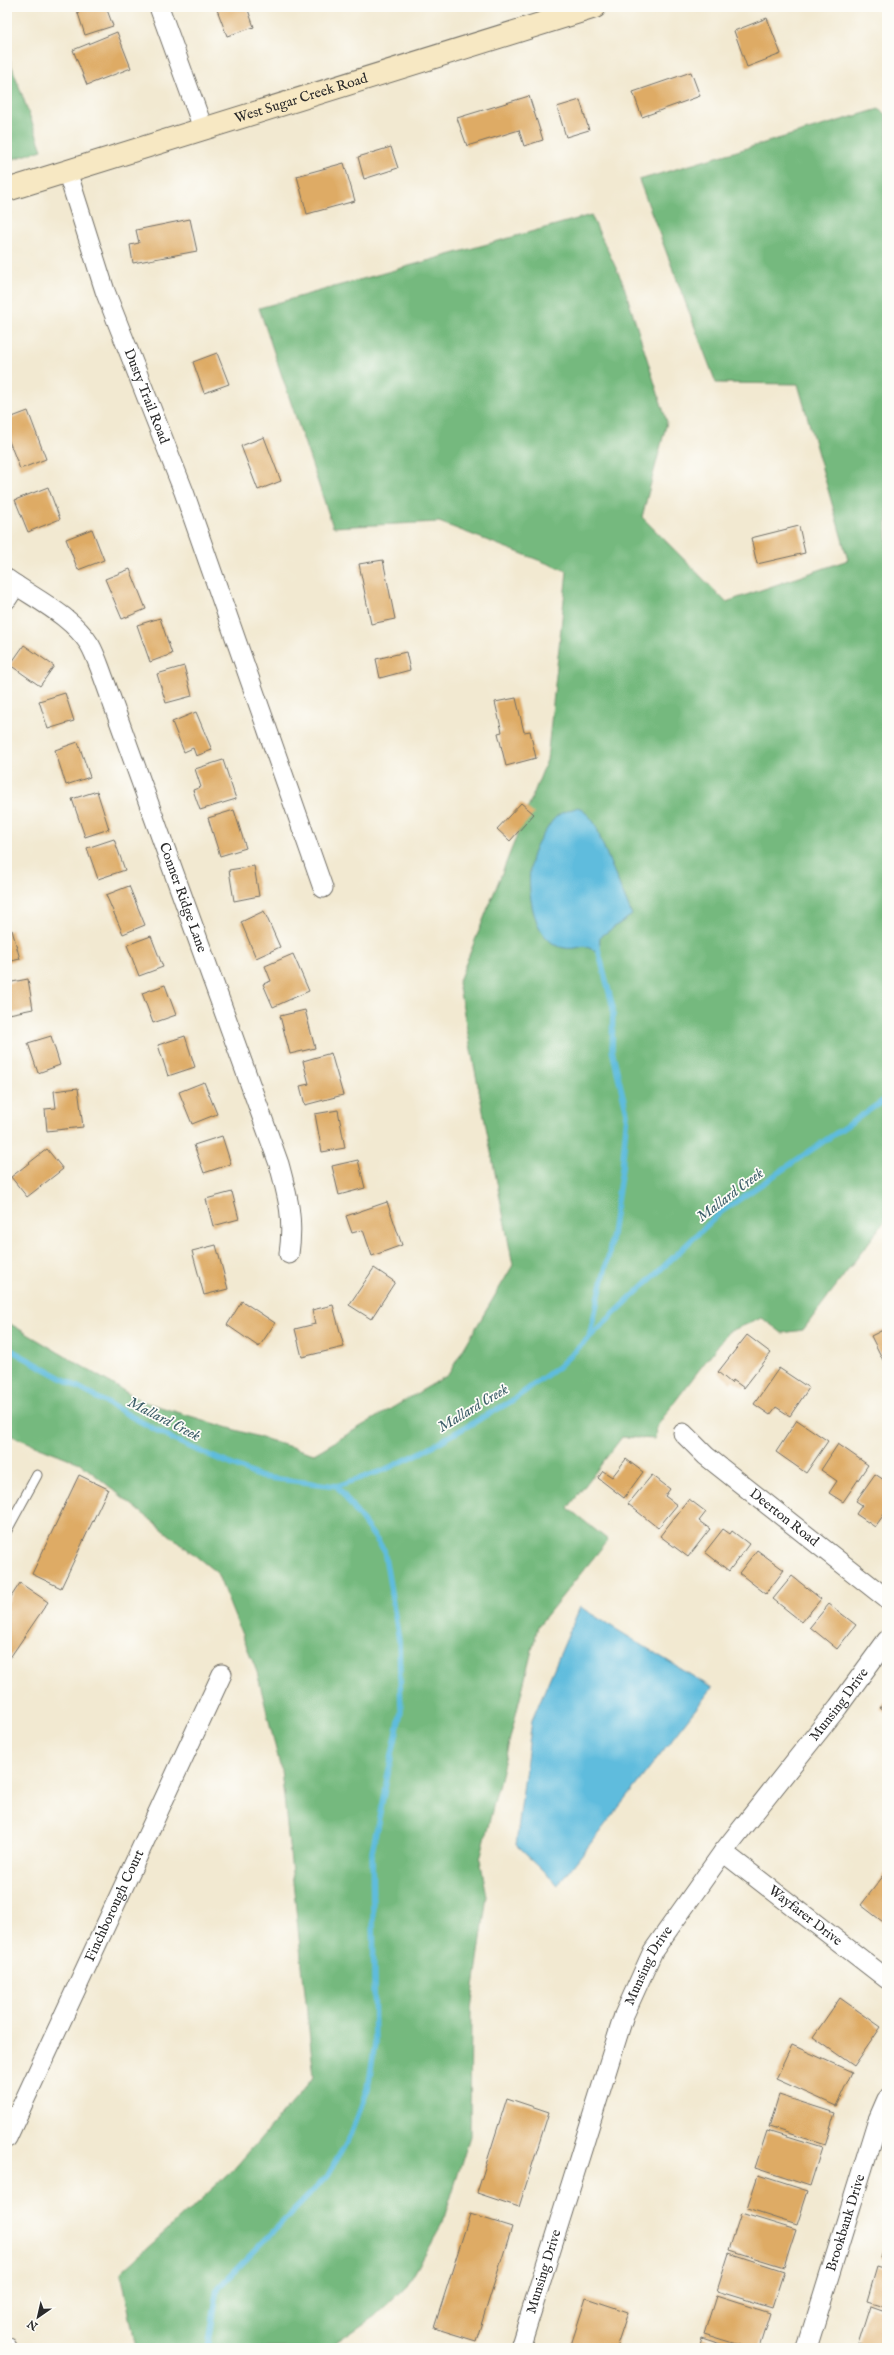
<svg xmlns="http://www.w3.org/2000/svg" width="894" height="2355" viewBox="0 0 894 2355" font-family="'IM FELL English',serif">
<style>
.forest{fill:#75b97e;stroke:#507254}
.water{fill:#5fbcdd;stroke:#457484}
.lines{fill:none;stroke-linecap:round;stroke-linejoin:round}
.stream{stroke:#5fbcdd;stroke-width:5.5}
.building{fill:#deab65}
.service-casing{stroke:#716e65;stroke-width:11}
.minor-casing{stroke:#716e65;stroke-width:21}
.secondary-casing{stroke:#716e65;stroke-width:24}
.service{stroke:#fff;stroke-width:9}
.minor{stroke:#fff;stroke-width:19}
.secondary{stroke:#f7e8c3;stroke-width:22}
.labels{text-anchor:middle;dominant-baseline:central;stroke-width:3.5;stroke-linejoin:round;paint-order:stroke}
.street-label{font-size:14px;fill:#2b2b2b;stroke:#fdfcf7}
.water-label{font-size:15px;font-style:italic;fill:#3d5e69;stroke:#fdfcf7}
</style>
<rect width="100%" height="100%" fill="#fdfcf7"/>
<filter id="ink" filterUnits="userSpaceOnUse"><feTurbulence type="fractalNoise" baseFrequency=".025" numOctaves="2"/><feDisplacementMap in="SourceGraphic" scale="8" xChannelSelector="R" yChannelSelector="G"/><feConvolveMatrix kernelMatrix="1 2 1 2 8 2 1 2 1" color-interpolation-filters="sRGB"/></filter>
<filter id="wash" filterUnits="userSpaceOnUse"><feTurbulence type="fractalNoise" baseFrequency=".012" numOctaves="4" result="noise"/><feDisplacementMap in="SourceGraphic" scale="16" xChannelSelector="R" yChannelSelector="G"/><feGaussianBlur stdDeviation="0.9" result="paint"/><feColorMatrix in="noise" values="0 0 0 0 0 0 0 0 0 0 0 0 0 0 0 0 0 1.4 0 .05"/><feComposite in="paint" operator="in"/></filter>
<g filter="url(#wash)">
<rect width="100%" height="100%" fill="#f2e9d1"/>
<g class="forest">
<polygon points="7,53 42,150 7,161"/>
<polygon points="879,109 887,116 887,1218 803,1330 782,1333 762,1318 728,1332 667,1412 656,1428 655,1439 622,1437 568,1508 608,1540 538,1626 480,1859 487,1896 471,2009 470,2136 443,2222 406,2286 375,2316 329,2348 136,2348 121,2272 233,2170 314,2077 281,1770 257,1672 217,1573 80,1463 7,1434 7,1322 141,1401 314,1454 448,1375 513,1265 458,983 547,760 567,571 439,522 333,527 259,308 591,215 623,283 667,422 642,517 726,602 848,560 798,384 716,383 639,180"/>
</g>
<g class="water">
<path d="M578 807C591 816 597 824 600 838L632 915 600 937 599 952 584 946C536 962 525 896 531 862 533 850 540 839 547 829 551 822 556 815 564 812 568 810 574 809 578 807Z"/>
<polygon points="580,1607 712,1688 558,1885 516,1845 532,1720"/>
</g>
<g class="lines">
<g class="stream">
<polyline points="589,1337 609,1254 622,1169 627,1113 612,1050 613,1008 597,945"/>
<polyline points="7,1348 176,1441 261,1477 337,1486 384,1470 420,1453 510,1402 558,1367 721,1212 887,1098"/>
<polyline points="208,2348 218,2288 327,2177 351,2134 368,2089 375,2043 372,1851 401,1712 399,1640 384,1550 337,1486"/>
</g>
</g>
<g id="blocks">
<g class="building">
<polygon points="76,7 106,7 113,26 85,35"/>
<polygon points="216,7 247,7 254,27 227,36"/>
<polygon points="767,18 781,54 747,67 734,31"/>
<polygon points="117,32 131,68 87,85 73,50"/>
<polygon points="691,72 700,96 642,117 633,92"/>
<polygon points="529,96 543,140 524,146 519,130 467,146 457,118"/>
<polygon points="580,100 589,130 566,137 557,107"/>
<polygon points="391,147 398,168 364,179 358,157"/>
<polygon points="344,163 355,201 307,214 297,176"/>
<polygon points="190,219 197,251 133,263 130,245 139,243 136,230"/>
<polygon points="217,353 229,384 204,393 193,362"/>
<polygon points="28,411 46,459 20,469 7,436 7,419"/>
<polygon points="264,437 281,481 258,490 241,446"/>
<polygon points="48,487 60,519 28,532 15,500"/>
<polygon points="799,526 805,553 757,564 751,538"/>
<polygon points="92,529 104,560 78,570 66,539"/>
<polygon points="383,560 395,619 371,624 359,564"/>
<polygon points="130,569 146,609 122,619 105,579"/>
<polygon points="160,618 172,654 150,662 137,625"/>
<polygon points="24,645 54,666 40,686 10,665"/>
<polygon points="406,652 410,670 380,678 376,659"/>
<polygon points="184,666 192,696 166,703 157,674"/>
<polygon points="65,693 74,721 48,729 39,701"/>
<polygon points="516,698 524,732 530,731 536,758 506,766 498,733 502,732 495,702"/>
<polygon points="196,712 212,750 196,756 193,748 184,752 172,722"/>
<polygon points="78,742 90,777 66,785 55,750"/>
<polygon points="223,760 236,799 200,810 193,790 201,787 195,769"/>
<polygon points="97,791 109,829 85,837 72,799"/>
<polygon points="521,803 534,814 510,841 497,829"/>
<polygon points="234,810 246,848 220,856 208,818"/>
<polygon points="114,839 125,870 98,879 87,848"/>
<polygon points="254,866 259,896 234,901 229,870"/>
<polygon points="129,886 145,925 123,934 106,895"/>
<polygon points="264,911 280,947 256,958 241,922"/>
<polygon points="12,930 20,959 7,962 7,931"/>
<polygon points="151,936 163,967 139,976 127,945"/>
<polygon points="293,954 309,991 273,1007 263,984 271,981 265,966"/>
<polygon points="28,979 33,1009 9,1014 7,983"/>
<polygon points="165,985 176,1015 153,1023 142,993"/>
<polygon points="305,1010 315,1048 290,1054 280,1016"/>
<polygon points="51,1036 60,1065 38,1073 28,1043"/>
<polygon points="185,1036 195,1067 168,1076 158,1045"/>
<polygon points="331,1053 343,1095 305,1105 300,1086 309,1084 303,1061"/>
<polygon points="204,1082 217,1114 192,1124 179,1092"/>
<polygon points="78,1088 83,1127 47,1131 45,1109 56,1108 54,1091"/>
<polygon points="338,1110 345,1148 322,1152 315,1114"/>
<polygon points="222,1136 231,1164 204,1173 194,1145"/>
<polygon points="47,1149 63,1169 27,1197 11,1177"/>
<polygon points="358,1160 365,1188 339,1195 332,1166"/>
<polygon points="232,1192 239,1219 213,1226 206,1199"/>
<polygon points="387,1202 402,1245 372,1256 363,1230 352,1233 346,1216"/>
<polygon points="216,1245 228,1289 204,1295 192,1251"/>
<polygon points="374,1268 395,1282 371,1319 349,1305"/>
<polygon points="242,1301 275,1323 259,1347 227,1325"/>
<polygon points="333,1305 344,1347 302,1357 295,1329 315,1324 312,1310"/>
<polygon points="887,1328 887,1360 884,1362 871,1336"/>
<polygon points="747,1335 771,1353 744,1388 733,1380 731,1383 718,1372"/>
<polygon points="779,1368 809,1388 790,1416 776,1407 770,1415 754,1404"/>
<polygon points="797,1420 828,1441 806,1473 776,1452"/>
<polygon points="838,1444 868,1465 843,1502 829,1493 837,1481 821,1470"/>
<polygon points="626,1459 643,1472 624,1498 598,1478 603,1471 612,1477"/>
<polygon points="875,1474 887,1482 887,1510 875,1527 856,1514 862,1505 856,1501"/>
<polygon points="79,1475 108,1489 61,1588 32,1574"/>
<polygon points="652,1475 670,1489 665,1496 677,1505 658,1528 628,1504"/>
<polygon points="689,1499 706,1512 699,1521 710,1529 688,1557 660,1536"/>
<polygon points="723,1529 730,1534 732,1531 749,1544 729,1571 705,1552"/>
<polygon points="757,1550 784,1570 766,1594 739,1573"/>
<polygon points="792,1576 821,1599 802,1622 773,1599"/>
<polygon points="20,1583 48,1602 7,1662 7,1603"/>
<polygon points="829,1604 856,1625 837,1649 810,1627"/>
<polygon points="887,1698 887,1713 880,1708"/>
<polygon points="887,1871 887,1925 861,1905"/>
<polygon points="840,1998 881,2027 854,2066 813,2037"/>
<polygon points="792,2045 852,2072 836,2106 776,2079"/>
<polygon points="779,2095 835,2113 825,2145 769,2127"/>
<polygon points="507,2098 549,2112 519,2207 477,2193"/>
<polygon points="767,2131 822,2148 810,2186 755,2168"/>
<polygon points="758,2175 808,2191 797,2225 747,2209"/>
<polygon points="741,2213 796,2230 784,2267 729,2250"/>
<polygon points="470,2214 512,2227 476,2341 434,2328"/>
<polygon points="887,2236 887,2260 880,2258"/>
<polygon points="729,2253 784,2271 772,2308 717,2291"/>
<polygon points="877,2267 887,2270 887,2307 867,2301"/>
<polygon points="716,2296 770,2313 759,2348 749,2348 704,2334"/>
<polygon points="586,2298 628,2312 616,2348 570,2348"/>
<polygon points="870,2306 887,2312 887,2348 871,2348 858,2344"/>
<polygon points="702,2338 733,2348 699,2348"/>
</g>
</g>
</g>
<g filter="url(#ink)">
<use href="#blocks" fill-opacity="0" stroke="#716e65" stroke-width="1"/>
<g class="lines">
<g class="service-casing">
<polyline id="service" points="7,1530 37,1475"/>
</g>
<g class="minor-casing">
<g id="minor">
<polyline points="159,7 203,128"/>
<path id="s1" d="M67 171 105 291 184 492 323 888"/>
<path id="s2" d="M7 579C35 599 71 615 90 645 94 652 97 660 100 668L279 1164C288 1198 294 1218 289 1254"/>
<polyline points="7,599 16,585"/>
<path id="s3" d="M683 1433 706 1456 887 1599"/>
<path id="s4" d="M723 1852 887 1979"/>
<path id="s5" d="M7 2138 222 1674"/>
<polyline points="7,2347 7,2348"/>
<path id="s6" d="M520 2348 624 2015 653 1951 723 1852 838 1707 887 1640"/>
<path id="s7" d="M807 2348 877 2122 887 2099"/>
</g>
</g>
<g class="secondary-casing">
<g id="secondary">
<path id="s8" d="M7 190 595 7"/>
</g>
</g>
<use href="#service" class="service"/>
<use href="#minor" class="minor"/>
<use href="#secondary" class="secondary"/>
</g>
</g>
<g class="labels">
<g class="street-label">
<text stroke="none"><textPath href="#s8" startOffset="308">West Sugar Creek Road</textPath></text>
<text stroke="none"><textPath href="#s1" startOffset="239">Dusty Trail Road</textPath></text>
<text stroke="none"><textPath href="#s2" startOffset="376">Conner Ridge Lane</textPath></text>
<text stroke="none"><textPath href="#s3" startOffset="132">Deerton Road</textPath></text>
<text stroke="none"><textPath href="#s6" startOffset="728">Munsing Drive</textPath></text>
<text stroke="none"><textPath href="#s5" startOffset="256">Finchborough Court</textPath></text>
<text stroke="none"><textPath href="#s4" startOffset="104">Wayfarer Drive</textPath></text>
<text stroke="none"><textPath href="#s6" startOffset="404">Munsing Drive</textPath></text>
<text stroke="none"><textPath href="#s7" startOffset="131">Brookbank Drive</textPath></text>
<text stroke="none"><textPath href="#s6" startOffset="80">Munsing Drive</textPath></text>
</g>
<g class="water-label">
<text transform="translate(730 1195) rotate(-37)">Mallard Creek</text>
<text transform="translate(473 1408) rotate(-31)">Mallard Creek</text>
<text transform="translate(164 1419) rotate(27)">Mallard Creek</text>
</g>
</g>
<rect width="894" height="2355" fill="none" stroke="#fdfcf7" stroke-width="24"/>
<g transform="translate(38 2317) rotate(214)" stroke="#fdfcf7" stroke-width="3" paint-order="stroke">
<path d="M0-3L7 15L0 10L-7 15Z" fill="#2b2b2b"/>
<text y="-6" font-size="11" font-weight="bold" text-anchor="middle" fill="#2b2b2b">N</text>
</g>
</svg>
